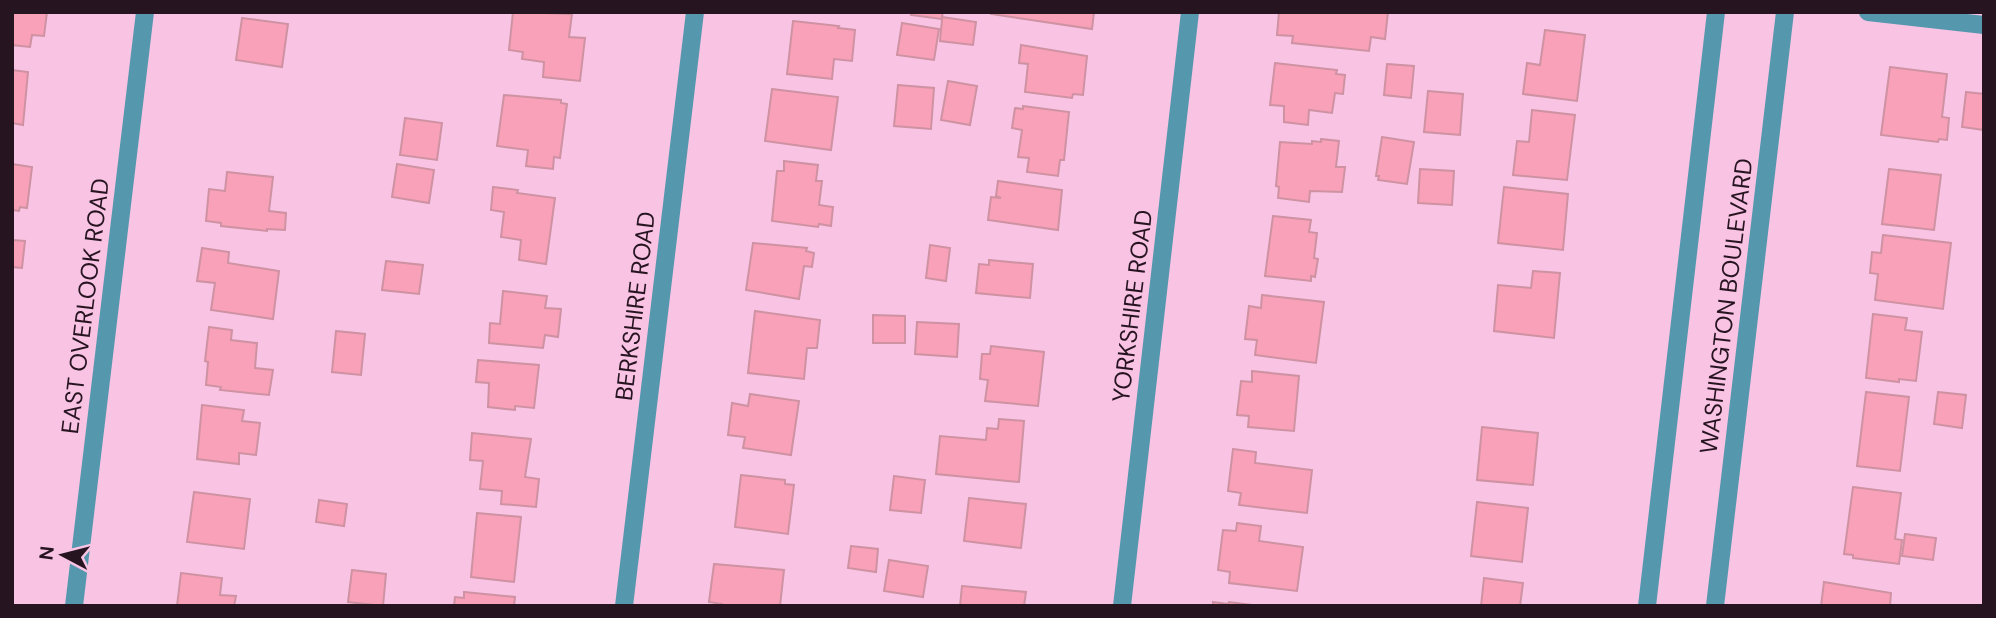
<svg xmlns="http://www.w3.org/2000/svg" width="1996" height="618" viewBox="0 0 1996 618" font-family="'DM Sans',sans-serif">
<style>
.building{fill:#f8a1b9;stroke:#ce92a2;stroke-width:2}
.lines{fill:none;stroke-linecap:round;stroke-linejoin:round}
.street{stroke:#5598ae;stroke-width:18}
.labels{text-anchor:middle;dominant-baseline:central;stroke-width:5;stroke-linejoin:round;paint-order:stroke}
.street-label{font-size:24px;fill:#271421;stroke:#f9c3e4}
</style>
<rect width="100%" height="100%" fill="#f9c3e4"/>
<g class="building">
<polygon points="12,12 47,12 44,36 32,35 30,47 12,45"/>
<polygon points="513,12 572,14 569,37 585,38 580,81 543,77 544,62 522,59 523,52 509,50"/>
<polygon points="912,12 943,12 942,17 976,22 973,45 940,41 942,19 911,15"/>
<polygon points="991,12 1094,12 1092,29 991,14"/>
<polygon points="1279,12 1388,12 1385,39 1371,37 1369,51 1292,43 1293,36 1277,35"/>
<polygon points="242,18 288,24 282,67 236,60"/>
<polygon points="793,21 839,26 838,28 855,30 852,61 834,59 832,79 787,74"/>
<polygon points="902,23 939,29 934,60 897,55"/>
<polygon points="1545,30 1585,35 1577,101 1523,94 1527,63 1540,65"/>
<polygon points="1021,45 1087,56 1083,95 1073,94 1072,98 1025,92 1028,64 1019,63"/>
<polygon points="1275,63 1337,70 1336,74 1345,75 1343,94 1335,93 1332,113 1309,110 1308,125 1284,122 1284,106 1270,105"/>
<polygon points="1387,64 1414,66 1411,98 1384,95"/>
<polygon points="1890,67 1947,74 1942,117 1949,118 1947,140 1939,139 1938,142 1881,135"/>
<polygon points="12,70 28,72 23,125 12,123"/>
<polygon points="948,81 977,86 970,125 941,120"/>
<polygon points="898,85 934,88 931,129 894,126"/>
<polygon points="772,89 838,97 831,150 765,141"/>
<polygon points="1428,91 1463,94 1460,135 1424,132"/>
<polygon points="1966,92 1984,94 1984,130 1962,127"/>
<polygon points="504,95 561,100 561,103 567,104 560,158 554,157 553,169 526,166 528,150 497,146"/>
<polygon points="1023,106 1069,112 1064,160 1060,160 1058,176 1027,172 1029,158 1018,157 1022,130 1012,128 1015,108 1023,109"/>
<polygon points="1532,110 1575,115 1567,180 1513,175 1517,141 1529,142"/>
<polygon points="405,118 442,123 437,160 400,155"/>
<polygon points="1382,137 1414,142 1407,184 1378,180 1379,176 1376,176"/>
<polygon points="1321,139 1339,141 1336,167 1345,167 1342,192 1310,191 1309,202 1278,198 1279,187 1276,186 1280,142 1312,144 1312,141 1321,142"/>
<polygon points="784,161 818,165 816,181 822,181 819,205 833,207 831,226 819,224 818,227 772,221 777,171 784,171"/>
<polygon points="12,164 32,167 27,208 20,207 19,211 12,210"/>
<polygon points="397,164 434,170 429,203 392,197"/>
<polygon points="1420,169 1454,171 1452,205 1418,203"/>
<polygon points="1889,169 1941,175 1934,230 1882,224"/>
<polygon points="227,172 273,177 269,211 286,213 285,230 267,229 267,231 221,226 221,223 206,221 209,189 225,191"/>
<polygon points="998,181 1062,190 1058,230 988,220 991,197 1001,198 996,196"/>
<polygon points="493,187 518,190 517,193 555,198 546,264 519,260 521,240 501,237 504,212 491,210"/>
<polygon points="1504,187 1568,194 1563,250 1498,243"/>
<polygon points="1273,216 1311,220 1309,232 1317,233 1314,258 1318,259 1315,277 1311,276 1311,281 1265,276"/>
<polygon points="1883,235 1951,243 1943,309 1875,300 1878,274 1870,273 1872,252 1881,253"/>
<polygon points="12,240 25,241 22,268 12,267"/>
<polygon points="753,243 807,248 806,251 814,253 812,267 804,266 799,299 746,290"/>
<polygon points="930,245 950,248 946,281 926,278"/>
<polygon points="202,248 229,252 228,263 279,271 273,319 211,310 215,283 197,281"/>
<polygon points="989,260 1033,264 1030,298 976,293 979,264 989,265"/>
<polygon points="386,261 423,265 419,294 382,290"/>
<polygon points="1533,271 1560,273 1554,338 1494,331 1498,285 1531,288"/>
<polygon points="503,291 547,296 545,308 561,309 558,337 545,335 543,348 489,343 490,323 500,324"/>
<polygon points="1262,295 1324,302 1316,363 1255,355 1257,340 1245,339 1249,306 1261,308"/>
<polygon points="755,311 820,320 817,348 807,348 804,379 748,373"/>
<polygon points="1873,314 1907,318 1905,330 1922,332 1916,381 1899,379 1899,382 1866,378"/>
<polygon points="873,315 905,316 905,343 873,343"/>
<polygon points="917,322 959,324 957,357 915,354"/>
<polygon points="209,327 232,330 231,340 257,343 255,368 273,370 269,395 220,390 221,387 206,385 208,362 205,361"/>
<polygon points="336,331 365,334 361,375 332,372"/>
<polygon points="991,346 1044,352 1038,406 985,401 988,380 980,379 982,354 990,354"/>
<polygon points="478,360 539,365 534,408 515,406 515,410 488,407 489,383 476,382"/>
<polygon points="1252,371 1299,376 1294,431 1248,427 1249,416 1237,415 1241,381 1252,382"/>
<polygon points="1866,392 1909,397 1900,471 1857,466"/>
<polygon points="1938,392 1966,395 1962,428 1934,424"/>
<polygon points="750,394 799,401 791,455 743,448 745,437 728,435 732,403 748,406"/>
<polygon points="202,405 244,410 242,421 260,423 256,455 239,453 239,464 197,459"/>
<polygon points="999,419 1024,421 1019,482 936,474 940,436 986,440 987,428 998,429"/>
<polygon points="1482,427 1538,433 1533,485 1477,480"/>
<polygon points="472,433 531,439 525,477 539,479 536,507 501,504 502,491 480,489 483,461 470,460"/>
<polygon points="1233,449 1256,452 1255,463 1312,470 1307,513 1239,505 1241,493 1228,491"/>
<polygon points="741,475 785,480 785,484 794,485 788,534 735,527"/>
<polygon points="894,476 925,480 921,513 890,510"/>
<polygon points="1853,487 1901,493 1895,539 1902,540 1899,564 1853,558 1853,555 1844,554"/>
<polygon points="194,492 250,499 244,549 187,542"/>
<polygon points="969,498 1026,504 1021,548 964,541"/>
<polygon points="319,500 347,504 344,526 316,522"/>
<polygon points="1477,502 1528,508 1522,562 1471,556"/>
<polygon points="477,513 521,517 514,582 471,577"/>
<polygon points="1237,523 1261,526 1259,541 1303,547 1297,591 1229,583 1230,572 1218,570 1223,530 1236,531"/>
<polygon points="1905,534 1936,538 1933,560 1902,556"/>
<polygon points="851,546 878,549 876,572 848,568"/>
<polygon points="889,560 928,566 923,597 884,591"/>
<polygon points="714,564 784,570 780,606 722,606 722,604 709,602"/>
<polygon points="352,570 386,574 383,606 348,602"/>
<polygon points="181,573 222,578 220,595 236,596 234,606 177,606"/>
<polygon points="1484,578 1523,583 1520,606 1481,606"/>
<polygon points="1824,582 1891,593 1890,606 1821,606"/>
<polygon points="962,586 1026,592 1024,606 960,606"/>
<polygon points="464,592 515,597 514,606 454,606 455,597 464,598"/>
<polygon points="1213,602 1228,604 1229,602 1260,606 1213,606"/>
</g>
<g class="lines">
<g class="street">
<polyline points="1868,12 1984,25"/>
<polyline points="74,606 145,12"/>
<polyline points="624,606 695,12"/>
<polyline points="1122,606 1190,12"/>
<polyline points="1647,606 1716,12"/>
<polyline points="1715,606 1785,12"/>
</g>
</g>
<g class="labels">
<g class="street-label">
<text transform="translate(85 306) rotate(-83)">EAST OVERLOOK ROAD</text>
<text transform="translate(635 306) rotate(-83)">BERKSHIRE ROAD</text>
<text transform="translate(1132 306) rotate(-83)">YORKSHIRE ROAD</text>
<text transform="translate(1726 306) rotate(-83)">WASHINGTON BOULEVARD</text>
</g>
</g>
<rect width="1996" height="618" fill="none" stroke="#271421" stroke-width="28"/>
<g transform="translate(63 555) rotate(277)" stroke="#f9c3e4" stroke-width="5" paint-order="stroke">
<path d="M0-5L12 26L0 18L-12 26Z" fill="#271421"/>
<text y="-10" font-size="19" font-weight="bold" text-anchor="middle" fill="#271421">N</text>
</g>
</svg>
